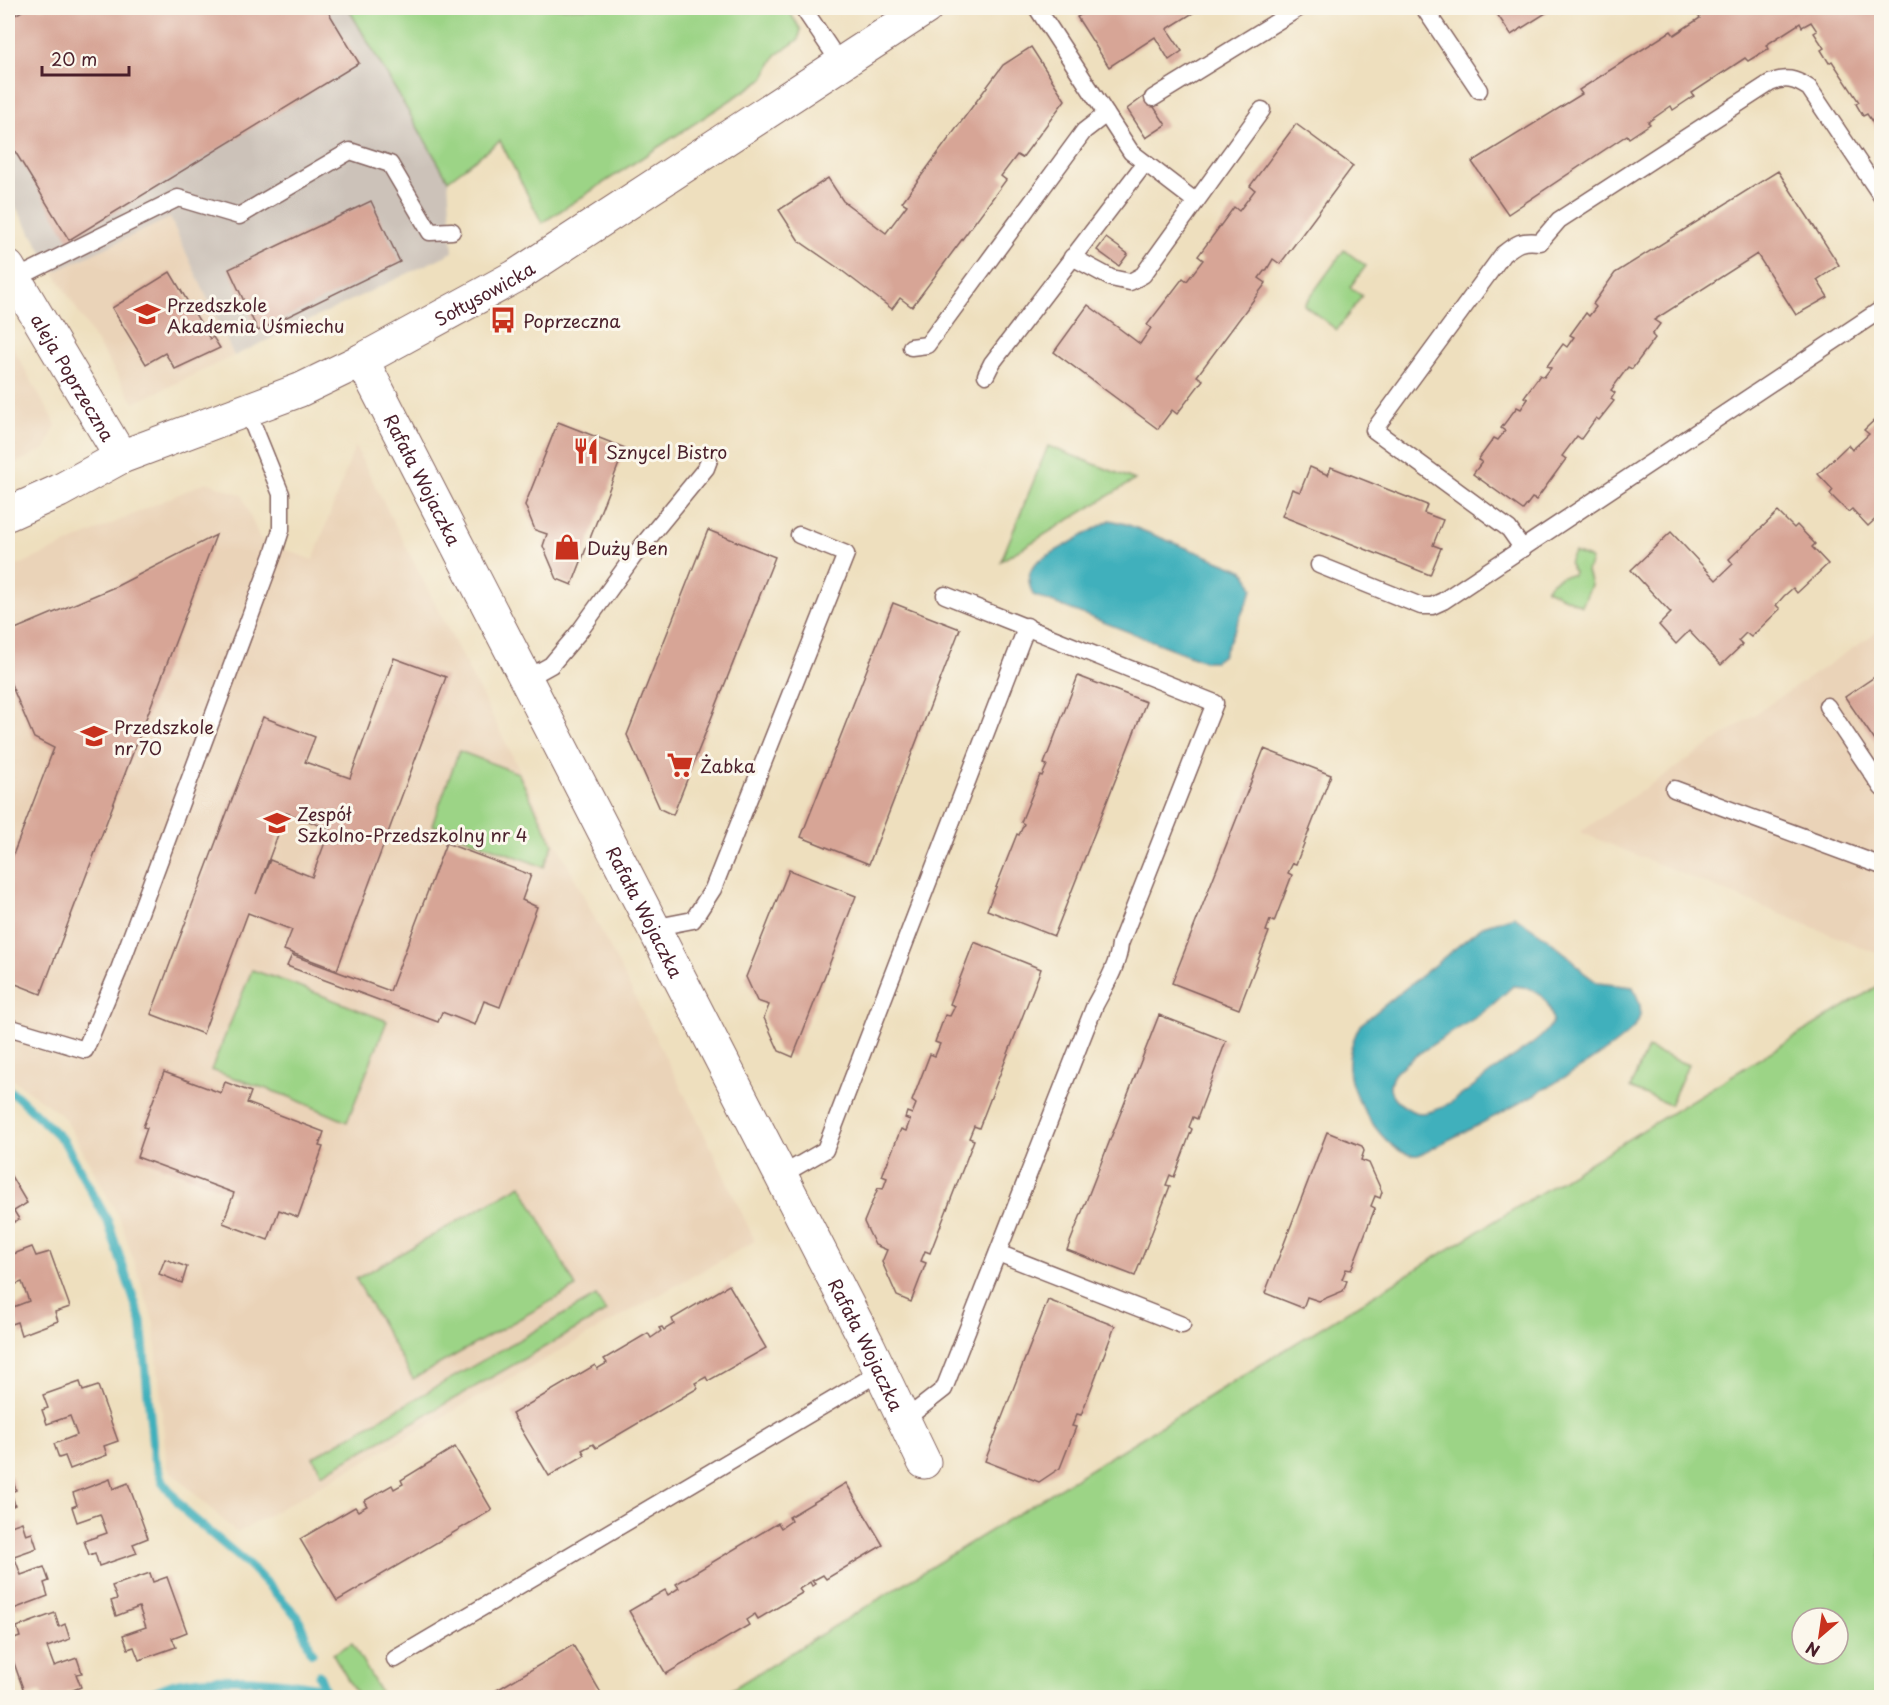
<svg xmlns="http://www.w3.org/2000/svg" width="1889" height="1705" viewBox="0 0 1889 1705" font-family="'Playpen Sans',sans-serif">
<style>
.built{fill:#ead3b8}
.industrial{fill:#ccc2b9}
.green{fill:#9cd486;stroke:#737a58;stroke-width:1.5;fill-rule:evenodd}
.water{fill:#41b0bc;stroke:#466874;stroke-width:1.5;fill-rule:evenodd}
.lines{fill:none;stroke-linecap:round;stroke-linejoin:round}
.stream{stroke:#41b0bc;stroke-width:9}
.building{fill:#d7a596;fill-rule:evenodd}
.service-casing{stroke:#83625e;stroke-width:19}
.minor-casing{stroke:#83625e;stroke-width:35}
.tertiary-casing{stroke:#83625e;stroke-width:35}
.service{stroke:#fff;stroke-width:16}
.minor{stroke:#fff;stroke-width:33}
.tertiary{stroke:#fff;stroke-width:33}
.labels{text-anchor:middle;dominant-baseline:central;stroke-width:6;stroke-linejoin:round;paint-order:stroke}
.street-label{font-size:18px;fill:#4a1f2b;stroke:#fbf7ec}
.poi-label{font-size:18px;fill:#4a1f2b;stroke:#fbf7ec;text-anchor:start}
</style>
<rect width="100%" height="100%" fill="#fbf7ec"/>
<filter id="ink" filterUnits="userSpaceOnUse"><feTurbulence type="fractalNoise" baseFrequency=".0167" numOctaves="2"/><feDisplacementMap in="SourceGraphic" scale="12" xChannelSelector="R" yChannelSelector="G"/><feConvolveMatrix kernelMatrix="1 2 1 2 8 2 1 2 1" color-interpolation-filters="sRGB"/></filter>
<filter id="wash" filterUnits="userSpaceOnUse"><feTurbulence type="fractalNoise" baseFrequency=".008" numOctaves="4" result="noise"/><feDisplacementMap in="SourceGraphic" scale="24" xChannelSelector="R" yChannelSelector="G"/><feGaussianBlur stdDeviation="1.35" result="paint"/><feColorMatrix in="noise" values="0 0 0 0 0 0 0 0 0 0 0 0 0 0 0 0 0 1.4 0 .05"/><feComposite in="paint" operator="in"/></filter>
<g filter="url(#wash)">
<rect width="100%" height="100%" fill="#eedfbe"/>
<g class="built">
<polygon points="170,218 234,356 134,403 54,272"/>
<polygon points="8,339 56,425 45,449 8,467"/>
<polygon points="355,446 702,1129 755,1241 237,1533 167,1468 154,1324 120,1219 67,1122 60,1114 8,1076 8,570 206,482 242,495 259,537 263,541 313,560"/>
<polygon points="1881,629 1881,955 1580,832 1733,729"/>
</g>
<polygon class="industrial" points="8,8 348,8 448,180 453,252 234,356 170,218 54,272 8,194"/>
<g class="green">
<polygon points="348,8 787,8 801,30 798,40 776,55 763,79 542,223 500,141 448,180"/>
<polygon points="1344,250 1366,266 1350,287 1362,296 1337,330 1304,305"/>
<polygon points="1048,446 1135,480 1001,561"/>
<path d="M1574 552 1589 558 1591 560 1587 571 1591 585 1582 606 1546 589C1553 579 1561 574 1573 575L1574 572C1567 564 1569 561 1574 552Z"/>
<polygon points="459,751 518,773 553,844 544,867 432,825"/>
<polygon points="252,970 293,984 387,1021 347,1122 290,1097 211,1070"/>
<path d="M1881 984V1697H719ZM1802 1618H1838V1654H1802Z"/>
<polygon points="1647,1048 1688,1065 1670,1105 1630,1088"/>
<polygon points="521,1185 576,1287 413,1379 356,1279"/>
<polygon points="596,1296 606,1312 322,1474 313,1457"/>
<polygon points="352,1643 383,1697 358,1697 333,1654"/>
</g>
<g class="water">
<path d="M1110 520 1126 524 1242 570 1249 578 1253 589 1223 655 1215 661H1204L1033 595C1027 581 1027 572 1038 561Z"/>
<path d="M1514 916 1544 936 1574 961 1583 972 1598 983 1633 987C1638 999 1644 1009 1638 1021 1624 1051 1481 1124 1446 1141 1438 1145 1427 1153 1418 1155 1389 1159 1354 1101 1350 1077 1346 1058 1352 1041 1360 1025L1483 926ZM1513 986C1537 987 1549 997 1553 1021 1541 1043 1518 1052 1498 1067 1479 1080 1436 1123 1412 1111 1399 1104 1383 1093 1393 1076 1403 1060 1460 1028 1478 1016 1491 1007 1502 996 1513 986Z"/>
</g>
<g class="lines">
<g class="stream">
<polyline points="8,1090 18,1097 64,1141 108,1222 141,1321 154,1458 162,1481 187,1513 250,1566 298,1617 312,1653"/>
<polyline points="319,1675 328,1698"/>
<path d="M140 1698C152 1693 166 1686 179 1683 216 1675 287 1681 324 1689"/>
</g>
</g>
<g id="blocks">
<g class="building">
<polygon points="27,8 326,8 359,63 69,240 8,140 8,19"/>
<polygon points="1092,8 1201,8 1167,29 1182,51 1169,60 1155,37 1109,67 1077,17"/>
<polygon points="1493,8 1554,8 1511,35"/>
<polygon points="1707,8 1873,8 1882,20 1882,137 1867,114 1863,116 1856,104 1859,102 1832,61 1829,63 1821,50 1824,48 1814,33 1817,31 1811,22 1802,27 1800,23 1766,45 1768,49 1748,61 1745,58 1692,93 1694,96 1673,110 1671,106 1648,122 1650,124 1629,138 1627,135 1508,214 1472,162 1582,94 1579,90 1671,31 1674,35 1700,18 1697,14"/>
<polygon points="1031,47 1065,100 1022,158 1017,155 1001,176 1006,180 912,307 900,298 892,309 841,270 799,241 779,210 828,178 843,201 886,233 907,205 902,202 1003,65"/>
<polygon points="1146,95 1166,125 1146,138 1127,109"/>
<polygon points="1296,124 1353,166 1280,264 1273,259 1266,271 1265,270 1259,278 1266,283 1197,376 1203,380 1177,414 1172,410 1158,429 1054,352 1088,305 1140,344 1151,328 1147,325 1183,278 1187,281 1203,260 1198,256 1234,207 1239,211 1255,190 1250,186"/>
<polygon points="1778,171 1839,265 1817,280 1828,297 1796,315 1757,254 1654,320 1660,324 1652,335 1655,338 1632,369 1628,367 1611,390 1615,393 1611,399 1614,401 1599,420 1596,418 1581,439 1577,436 1562,456 1566,459 1536,500 1532,498 1523,510 1473,474 1482,462 1478,460 1494,438 1498,440 1505,431 1501,428 1517,407 1521,409 1528,399 1524,397 1540,375 1544,377 1551,368 1547,366 1563,344 1567,347 1574,337 1570,335 1586,313 1589,316 1596,307 1593,304 1615,273"/>
<polygon points="371,201 400,262 258,331 229,269"/>
<polygon points="1106,238 1128,254 1119,266 1097,250"/>
<polygon points="170,272 210,339 213,337 220,348 175,369 165,353 146,364 112,308"/>
<polygon points="1882,413 1882,513 1868,526 1852,509 1848,512 1830,494 1833,490 1818,474 1848,445 1852,450 1869,434 1864,430"/>
<polygon points="558,422 625,448 572,585 557,579 543,546 547,534 535,530 525,505"/>
<polygon points="1310,467 1328,475 1331,467 1427,505 1424,513 1443,520 1433,545 1441,548 1430,575 1282,516 1292,489 1300,492"/>
<polygon points="1778,512 1794,528 1797,525 1815,544 1812,547 1828,564 1797,593 1793,588 1784,596 1776,605 1780,609 1751,637 1746,633 1738,641 1742,645 1721,665 1689,631 1676,644 1659,625 1671,613 1631,570 1671,532 1716,580 1733,564 1729,559"/>
<polygon points="708,530 775,557 673,815 660,809 627,735"/>
<polygon points="216,535 41,994 8,981 8,859 11,860 54,748 34,738 8,677 8,632 117,586"/>
<polygon points="893,603 960,629 869,864 801,837"/>
<path d="M394 658 446 677 337 970 284 950 292 930 248 913 203 1034 151 1014 263 717 315 737 305 762 350 778ZM286 813 330 829 312 877 270 860 256 894Z"/>
<polygon points="1882,672 1882,751 1845,697"/>
<polygon points="1078,676 1146,702 1054,936 987,910 1017,834 1019,835 1024,824 1021,822 1040,775 1042,776 1047,765 1044,764"/>
<polygon points="1264,749 1331,775 1296,864 1293,863 1288,873 1292,875 1274,922 1270,920 1266,931 1269,932 1239,1009 1172,983"/>
<polygon points="446,843 531,875 522,900 537,907 500,1007 484,1001 475,1025 442,1012 438,1022 287,966 292,955 390,991"/>
<polygon points="789,870 856,896 793,1057 779,1051 764,1018 769,1005 757,1001 746,977"/>
<polygon points="974,942 1041,969 979,1128 974,1126 969,1138 974,1140 930,1253 925,1251 921,1261 926,1263 911,1302 897,1296 882,1262 887,1250 875,1245 864,1222 878,1188 883,1189 887,1178 882,1176 901,1129 906,1131 910,1120 905,1118 907,1112 912,1114 916,1104 912,1101 930,1054 935,1056 940,1044 935,1042 945,1015 950,1016 955,1006 950,1004"/>
<polygon points="1159,1015 1226,1041 1197,1119 1193,1117 1189,1127 1192,1129 1174,1177 1170,1175 1166,1185 1170,1186 1135,1276 1067,1250"/>
<polygon points="164,1072 221,1093 225,1082 251,1092 247,1103 324,1132 319,1146 323,1147 298,1217 279,1210 268,1240 223,1223 234,1193 137,1157 147,1128 143,1127"/>
<polygon points="1327,1132 1362,1146 1364,1151 1361,1160 1369,1163 1382,1192 1380,1198 1375,1196 1371,1206 1375,1208 1351,1270 1346,1269 1342,1279 1347,1281 1343,1291 1319,1301 1307,1297 1303,1308 1265,1293"/>
<polygon points="8,1171 27,1203 14,1211 19,1219 8,1226"/>
<polygon points="32,1247 36,1256 50,1252 70,1307 55,1312 58,1321 21,1335 17,1322 11,1324 8,1309 29,1301 22,1282 8,1287 8,1256"/>
<polygon points="165,1259 187,1267 182,1283 159,1274"/>
<polygon points="729,1285 766,1348 708,1381 706,1377 695,1383 698,1388 596,1448 593,1444 582,1450 585,1455 549,1476 512,1414 595,1365 597,1369 607,1363 604,1359 648,1333 651,1338 661,1331 659,1328 662,1327 664,1330 674,1324 672,1319"/>
<polygon points="1048,1300 1115,1326 1081,1415 1077,1414 1072,1426 1076,1427 1060,1468 1039,1482 985,1461"/>
<polygon points="80,1382 83,1391 98,1386 118,1441 104,1446 107,1455 70,1469 65,1456 59,1458 54,1444 77,1435 70,1416 47,1424 42,1410 48,1408 43,1395"/>
<polygon points="455,1447 492,1510 337,1601 300,1539 355,1507 358,1511 367,1506 364,1501 392,1485 394,1489 403,1484 401,1480"/>
<polygon points="11,1476 16,1490 11,1492 15,1505 8,1508 8,1477"/>
<polygon points="110,1479 113,1489 128,1483 148,1538 133,1544 137,1553 99,1566 95,1553 89,1555 84,1541 107,1533 100,1514 77,1522 72,1507 77,1505 73,1493"/>
<polygon points="846,1483 883,1545 826,1579 823,1575 812,1581 815,1584 812,1586 810,1582 799,1589 802,1593 758,1619 755,1614 746,1620 749,1625 666,1674 629,1611 665,1590 668,1595 679,1588 676,1584 778,1523 781,1528 791,1521 789,1517"/>
<polygon points="22,1522 26,1535 32,1533 37,1548 14,1556 21,1575 44,1567 49,1581 44,1583 48,1596 11,1610 8,1602 8,1527"/>
<polygon points="150,1573 153,1582 167,1577 187,1632 172,1638 176,1647 139,1660 134,1647 128,1649 123,1635 146,1627 139,1607 116,1616 111,1601 117,1599 112,1586"/>
<polygon points="55,1613 59,1627 65,1624 70,1639 47,1647 54,1666 77,1658 82,1673 76,1674 81,1687 52,1698 43,1698 41,1691 26,1697 8,1646 8,1641 20,1637 17,1627"/>
<polygon points="573,1645 604,1698 484,1698 492,1693"/>
</g>
</g>
</g>
<g filter="url(#ink)">
<use href="#blocks" fill-opacity="0" stroke="#83625e" stroke-width="1.5"/>
<g class="lines">
<g class="service-casing">
<g id="service">
<polyline points="803,8 840,63"/>
<polyline points="1037,8 1131,152 1195,201"/>
<polyline points="1424,8 1479,90"/>
<polyline points="1153,98 1299,8"/>
<polyline points="1072,257 1111,278 1130,282 1143,275 1262,110"/>
<polyline points="15,279 178,198 239,216 350,151 390,164 430,232 452,231"/>
<polyline points="911,347 927,345 1084,131 1106,114"/>
<polyline points="986,375 992,363 1145,163"/>
<path d="M1523 549 1509 529 1374 430 1503 254C1517 243 1521 240 1540 242L1559 220 1770 83C1785 76 1795 79 1809 88L1882 197"/>
<polyline points="1319,565 1421,606 1432,606 1443,601 1882,309"/>
<polyline points="526,679 551,665 579,632 633,557 706,468 709,460"/>
<polyline points="1827,706 1882,788"/>
<polyline points="1674,789 1882,866"/>
<polyline points="652,928 693,920 713,889 846,554 799,535"/>
<polyline points="8,1027 85,1050 118,972 273,555 281,530 281,494 247,410"/>
<polyline points="780,1176 825,1150 1027,626"/>
<polyline points="998,1253 1182,1325"/>
<path d="M903 1421 944 1389 1095 1005C1105 986 1118 966 1120 944L1215 703 945 595"/>
<polyline points="395,1659 880,1372"/>
</g>
</g>
<g class="minor-casing">
<g id="minor">
<path id="s1" d="M362 360 867 1343 924 1462"/>
</g>
</g>
<g class="tertiary-casing">
<g id="tertiary">
<path id="s2" d="M8 267 121 457"/>
<path id="s3" d="M8 514 59 491 121 457 300 390 362 360 516 276 926 8"/>
</g>
</g>
<use href="#service" class="service"/>
<use href="#minor" class="minor"/>
<use href="#tertiary" class="tertiary"/>
</g>
</g>
<defs>
<g id="school-bare" transform="scale(2.07)"><path d="M0-5L7-2L0 1L-7-2ZM-4 1L0 2.5L4 1V4Q0 6-4 4Z" fill="#c8321e" stroke="#fbf7ec" stroke-width="2.5" paint-order="stroke"/></g>
<g id="bus-bare" transform="scale(2.07)"><path d="M-5-6H5V4H4V6H2V4H-2V6H-4V4H-5ZM-3.5-4V0h7V-4ZM-3.5 1.2v1.5H-2V1.2ZM2 1.2v1.5H3.5V1.2Z" fill="#c8321e" stroke="#fbf7ec" stroke-width="2.5" paint-order="stroke"/></g>
<g id="restaurant-bare" transform="scale(2.07)"><path d="M-5-6h1v4h1v-4h1v4h1v-4h1v5L-1.5 .5V6h-2V.5L-5-1ZM5-6V6H3V1.5H1.5Q1.5-4 5-6Z" fill="#c8321e" stroke="#fbf7ec" stroke-width="2.5" paint-order="stroke"/></g>
<g id="shop-bare" transform="scale(2.07)"><path d="M-5-2.5h2.3a2.7 3.5 0 0 1 5.4 0H5L5.5 6h-11ZM-1.5-2.5h3a1.5 2.3 0 0 0-3 0Z" fill="#c8321e" stroke="#fbf7ec" stroke-width="2.5" paint-order="stroke"/></g>
<g id="supermarket-bare" transform="scale(2.07)"><path d="M-6-5.5h2.5l.6 2H6L4.5 2H-2.5L-4.4-4H-6ZM-1.5 3.2a1.3 1.3 0 1 0 .1 0ZM3 3.2a1.3 1.3 0 1 0 .1 0Z" fill="#c8321e" stroke="#fbf7ec" stroke-width="2.5" paint-order="stroke"/></g>
</defs>
<g fill-rule="evenodd">
<use href="#school-bare" x="147" y="314"/>
<use href="#bus-bare" x="503" y="320"/>
<use href="#restaurant-bare" x="586" y="451"/>
<use href="#shop-bare" x="567" y="547"/>
<use href="#school-bare" x="94" y="736"/>
<use href="#supermarket-bare" x="680" y="765"/>
<use href="#school-bare" x="277" y="823"/>
</g>
<g class="labels">
<g class="street-label">
<text stroke="none"><textPath href="#s3" startOffset="526">Sołtysowicka</textPath></text>
<text stroke="none"><textPath href="#s2" startOffset="128">aleja Poprzeczna</textPath></text>
<text stroke="none"><textPath href="#s1" startOffset="134">Rafała Wojaczka</textPath></text>
<text stroke="none"><textPath href="#s1" startOffset="620">Rafała Wojaczka</textPath></text>
<text stroke="none"><textPath href="#s1" startOffset="1106">Rafała Wojaczka</textPath></text>
</g>
<g class="poi-label">
<text x="167" y="304">Przedszkole<tspan x="167" dy="21">Akademia Uśmiechu</tspan></text>
<text x="523" y="320">Poprzeczna</text>
<text x="606" y="451">Sznycel Bistro</text>
<text x="587" y="547">Duży Ben</text>
<text x="114" y="726">Przedszkole<tspan x="114" dy="21">nr 70</tspan></text>
<text x="700" y="765">Żabka</text>
<text x="297" y="813">Zespół<tspan x="297" dy="21">Szkolno-Przedszkolny nr 4</tspan></text>
</g>
</g>
<rect width="1889" height="1705" fill="none" stroke="#fbf7ec" stroke-width="30"/>
<g transform="translate(1820 1636) rotate(209)"><circle r="28" fill="#fbf7ec" stroke="#b4a19f" stroke-width="1.5"/>
<path d="M0-4.5L10 22L0 15L-10 22Z" fill="#c8321e"/>
<text y="-9" font-size="16" font-weight="bold" text-anchor="middle" fill="#4a1f2b">N</text>
</g>
<path d="M42 66v9h87v-9" fill="none" stroke="#4a1f2b" stroke-width="3"/>
<text x="51" y="66" font-size="18" fill="#4a1f2b" stroke="#fbf7ec" stroke-width="4.5" paint-order="stroke">20 m</text>
</svg>
